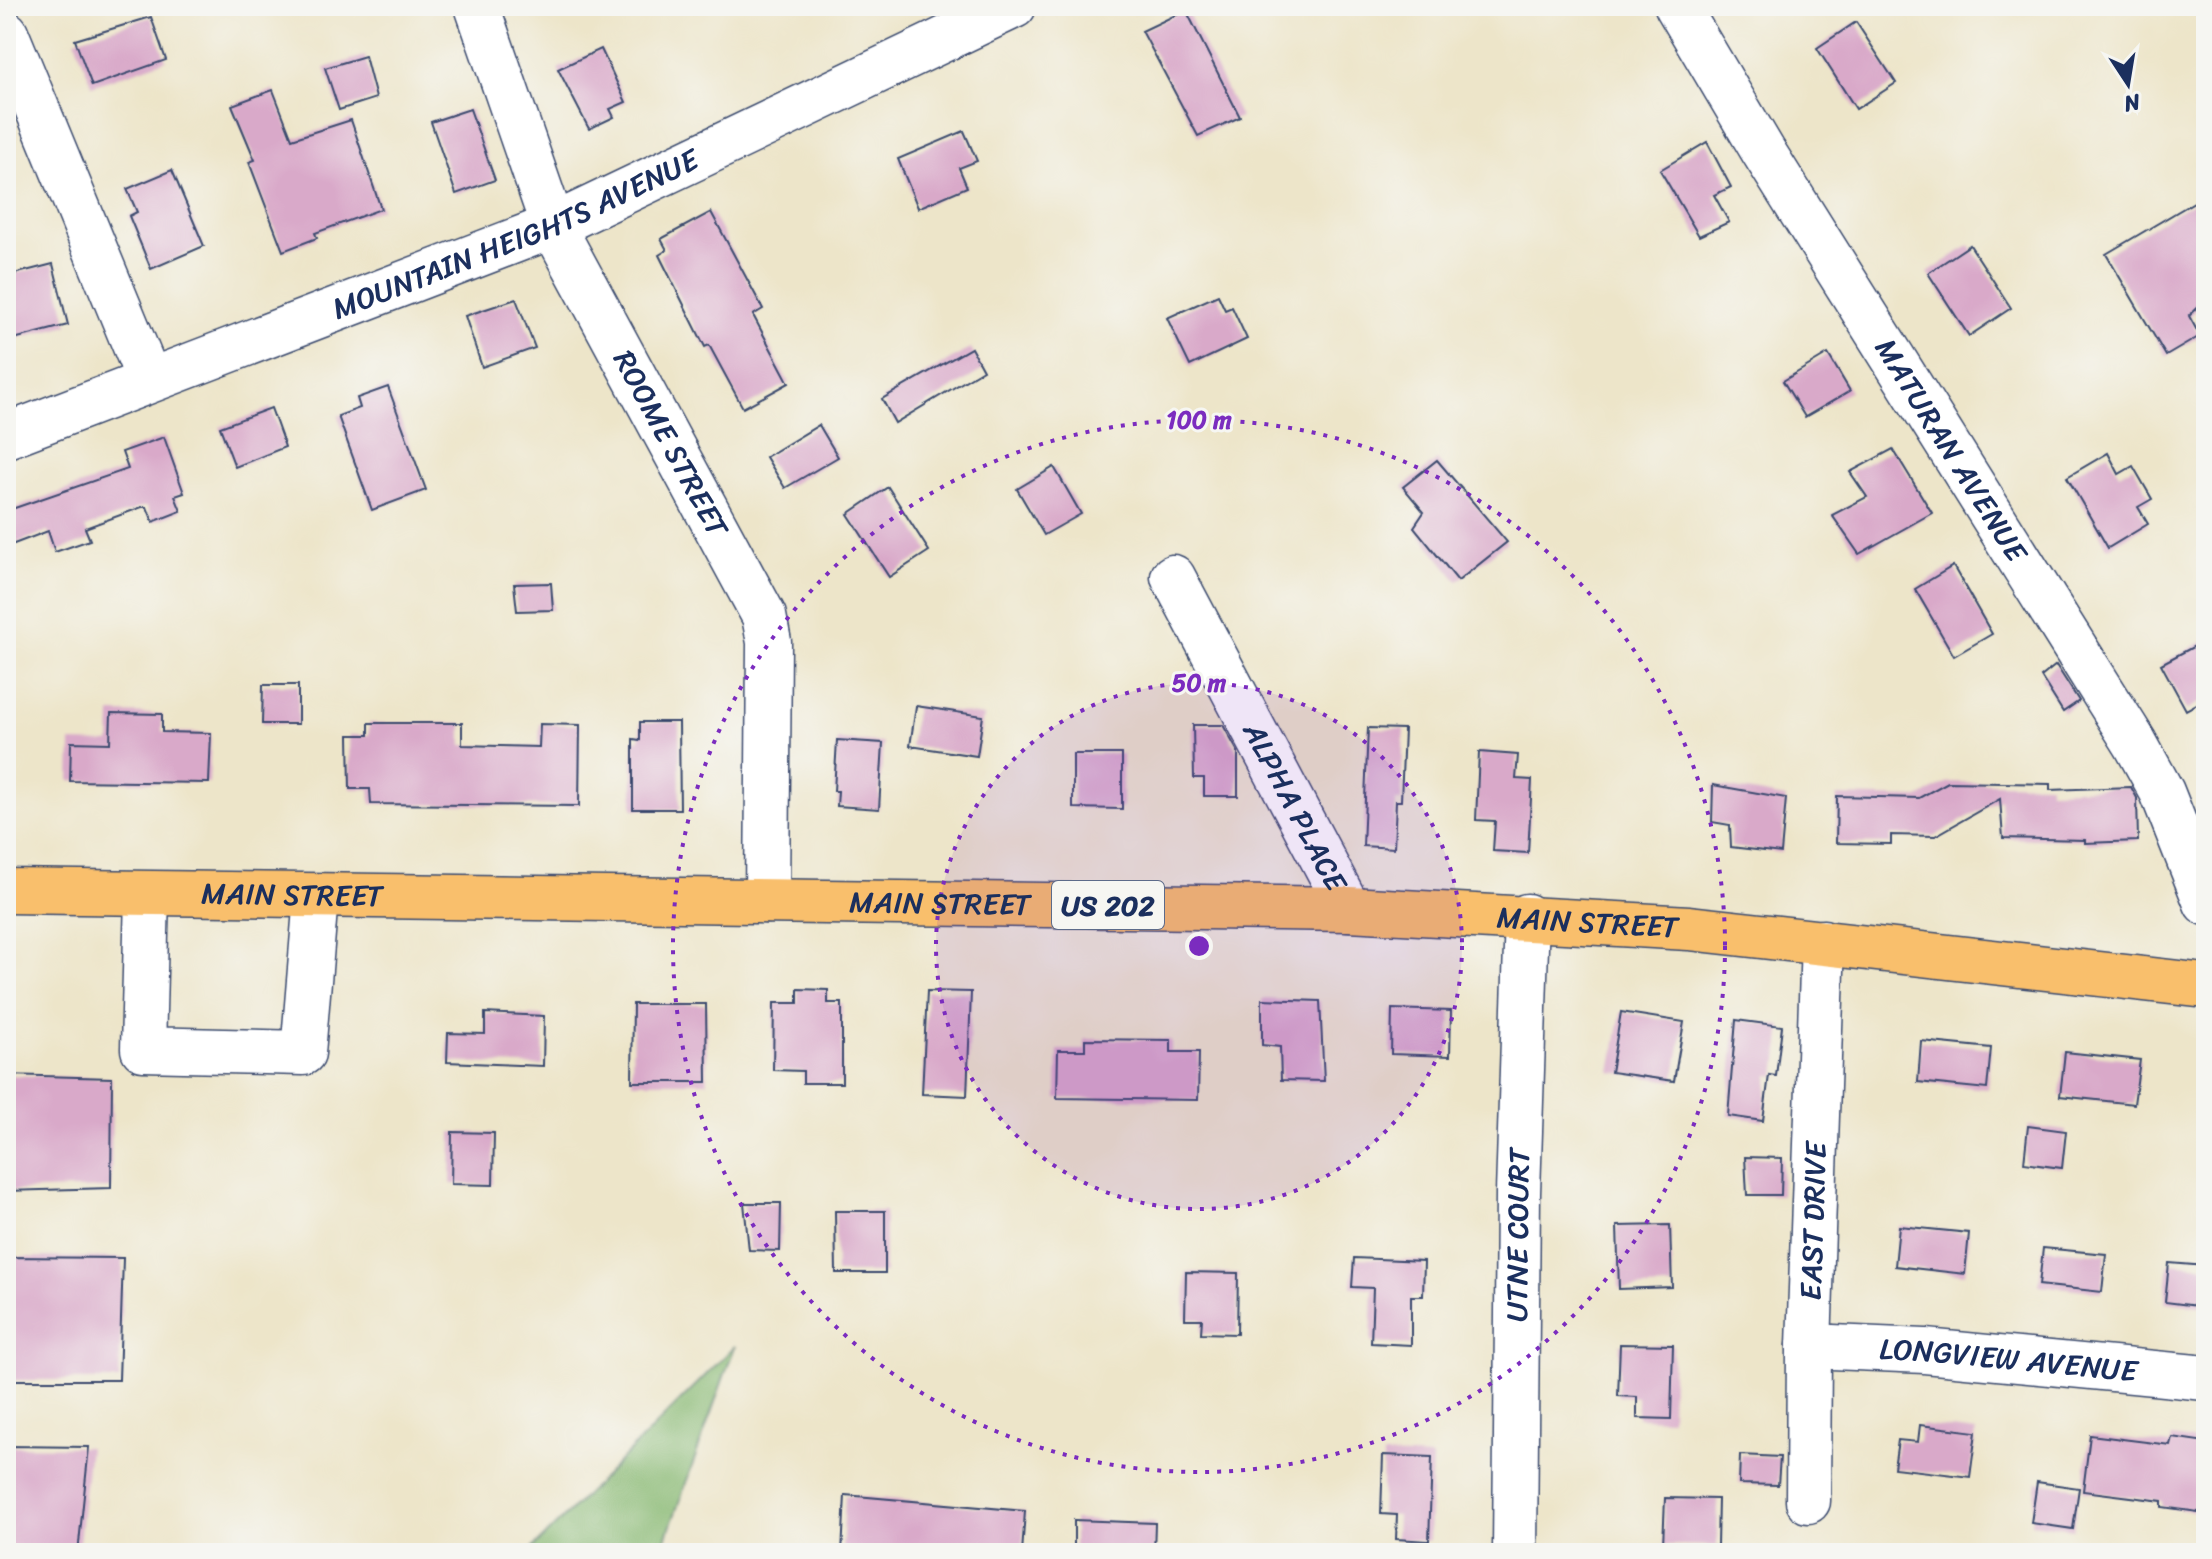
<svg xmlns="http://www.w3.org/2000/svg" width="2212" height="1559" viewBox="0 0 2212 1559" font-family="Sriracha,sans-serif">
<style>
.forest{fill:#8aba74;stroke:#527469;stroke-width:2}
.building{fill:#d9a9c9}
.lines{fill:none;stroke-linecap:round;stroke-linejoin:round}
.minor-casing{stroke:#3a4a6e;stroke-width:47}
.major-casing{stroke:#3a4a6e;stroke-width:47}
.minor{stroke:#fff;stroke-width:44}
.major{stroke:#f9bf6c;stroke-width:44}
.ring{fill:none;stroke:#7b2cbf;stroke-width:4;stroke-dasharray:4 8}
.labels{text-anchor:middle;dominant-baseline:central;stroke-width:6;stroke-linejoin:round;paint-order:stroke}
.shield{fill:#f6f6f2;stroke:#5d6b8a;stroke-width:2}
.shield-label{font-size:28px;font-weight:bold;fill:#1b2f5e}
.street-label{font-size:30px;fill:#1b2f5e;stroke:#f6f6f2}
.centre{fill:#7b2cbf;stroke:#f6f6f2;stroke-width:4}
.ring-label{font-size:24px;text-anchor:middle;font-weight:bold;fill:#7b2cbf;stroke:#f6f6f2;stroke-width:6;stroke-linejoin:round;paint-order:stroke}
</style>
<rect width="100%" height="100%" fill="#f6f6f2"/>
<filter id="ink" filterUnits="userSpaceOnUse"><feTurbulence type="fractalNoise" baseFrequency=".0125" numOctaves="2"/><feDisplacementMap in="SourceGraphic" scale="16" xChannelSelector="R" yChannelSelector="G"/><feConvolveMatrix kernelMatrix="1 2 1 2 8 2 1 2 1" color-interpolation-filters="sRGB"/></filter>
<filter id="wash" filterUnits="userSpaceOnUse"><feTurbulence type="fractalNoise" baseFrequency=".006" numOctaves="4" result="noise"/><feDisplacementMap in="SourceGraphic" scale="32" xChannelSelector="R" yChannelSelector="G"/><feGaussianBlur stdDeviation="1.8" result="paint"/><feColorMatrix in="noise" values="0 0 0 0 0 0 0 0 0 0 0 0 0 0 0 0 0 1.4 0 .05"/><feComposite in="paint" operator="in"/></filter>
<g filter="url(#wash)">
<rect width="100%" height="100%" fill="#ede5c9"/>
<polygon class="forest" points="735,1346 661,1553 528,1553"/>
<g id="blocks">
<g class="building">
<polygon points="1186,10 1240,117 1198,136 1142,31"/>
<polygon points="151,17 166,60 92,86 75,40"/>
<polygon points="1856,22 1896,83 1856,109 1817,48"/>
<polygon points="601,49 626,102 610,109 614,117 589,129 558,69"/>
<polygon points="365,56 376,98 339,110 325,68"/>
<polygon points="273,90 292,139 351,120 381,209 315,233 317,238 283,251 249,162 255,160 232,105"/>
<polygon points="470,109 495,180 456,194 431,122"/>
<polygon points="964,131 977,161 959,168 967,187 918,208 898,159"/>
<polygon points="1707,142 1731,187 1714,195 1729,222 1699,236 1660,170"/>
<polygon points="172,170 204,246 151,269 129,216 137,212 127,189"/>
<polygon points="2206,195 2206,300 2189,316 2200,336 2166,356 2106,254"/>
<polygon points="711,212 763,309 753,315 789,383 743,408 709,345 705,347 659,255 667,250 661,239"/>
<polygon points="1970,245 2011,308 1969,336 1928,273"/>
<polygon points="53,264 68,325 6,341 6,276"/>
<polygon points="1218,295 1225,310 1232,307 1247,339 1190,366 1167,318"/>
<polygon points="516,299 535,348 482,367 465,316"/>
<polygon points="971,348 983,370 895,423 882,399"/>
<polygon points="1828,354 1850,391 1805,417 1783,381"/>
<polygon points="388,387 426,490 372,510 338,416 360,408 357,398"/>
<polygon points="271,408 285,447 235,467 220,427"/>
<polygon points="819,425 838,457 785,488 766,457"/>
<polygon points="164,437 184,493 175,496 181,511 153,522 147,507 142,507 85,528 90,540 55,552 48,531 6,547 6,511 128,469 122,452"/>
<polygon points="1893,449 1932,513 1859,554 1832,515 1867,497 1850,472"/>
<polygon points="2108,453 2119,474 2133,466 2152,499 2138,507 2148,524 2108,548 2067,477"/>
<polygon points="1437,460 1507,542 1458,581 1414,527 1424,512 1403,487"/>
<polygon points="1054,467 1081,514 1044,535 1017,489"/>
<polygon points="888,487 929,551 889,577 848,514"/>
<polygon points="1953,566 1992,634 1954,656 1915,589"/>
<polygon points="551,583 553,610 517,611 514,584"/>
<polygon points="2206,640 2206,699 2186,710 2161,664"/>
<polygon points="2056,665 2079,701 2063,712 2041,677"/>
<polygon points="263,685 298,685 298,724 262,724"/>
<polygon points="916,706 983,716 977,756 910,746"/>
<polygon points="111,713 162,714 162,732 211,733 209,783 70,781 71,742 110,743"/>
<polygon points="640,722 679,722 680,809 633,809 633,739 640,740"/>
<polygon points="369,723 462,723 462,745 539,747 540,724 580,725 579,806 371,804 370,789 350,789 349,735 369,735"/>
<polygon points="1193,725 1223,725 1238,752 1238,796 1204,796 1204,778 1194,778"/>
<polygon points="1368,728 1404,729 1401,801 1396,801 1394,848 1363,846"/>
<polygon points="837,740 883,743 879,809 837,806 838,791 834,791"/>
<polygon points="1479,752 1518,755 1516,779 1532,780 1528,853 1493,851 1495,821 1476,820"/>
<polygon points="1073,754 1122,754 1122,809 1073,808"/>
<polygon points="1948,782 2050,784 2050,790 2131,787 2137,798 2138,841 2085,843 2085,840 2003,838 2000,799 1935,836 1891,835 1891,844 1836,843 1837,796 1919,798"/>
<polygon points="1713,785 1786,798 1781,853 1731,847 1730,825 1712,822"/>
<polygon points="798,989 828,990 828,1003 842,1003 842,1083 803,1083 803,1071 773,1070 774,1003 798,1003"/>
<polygon points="927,991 971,992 967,1096 922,1094"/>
<polygon points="1262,999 1320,1001 1324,1081 1281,1080 1280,1047 1262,1045"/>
<polygon points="633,1004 706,1004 707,1082 632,1082"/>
<polygon points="1392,1009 1451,1011 1450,1056 1391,1054"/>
<polygon points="1621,1012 1684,1022 1674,1081 1611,1072"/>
<polygon points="485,1013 544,1016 543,1066 447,1062 448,1033 485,1034"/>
<polygon points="1736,1020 1782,1026 1776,1076 1769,1075 1763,1121 1728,1116"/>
<polygon points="1085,1039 1171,1040 1171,1052 1199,1052 1198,1100 1057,1098 1058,1050 1085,1050"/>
<polygon points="1921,1041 1991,1048 1987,1089 1918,1082"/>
<polygon points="2065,1052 2140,1060 2134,1104 2060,1096"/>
<polygon points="6,1075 112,1078 111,1188 6,1191"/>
<polygon points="2028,1126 2066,1131 2062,1168 2024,1163"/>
<polygon points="452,1132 494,1133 493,1185 451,1184"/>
<polygon points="1745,1157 1782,1158 1781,1195 1747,1195"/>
<polygon points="744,1203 781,1203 780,1251 749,1250"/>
<polygon points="835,1211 885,1211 885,1273 836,1273"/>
<polygon points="1670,1225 1672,1287 1619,1289 1617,1226"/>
<polygon points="1899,1226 1969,1233 1965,1274 1895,1266"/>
<polygon points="2043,1248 2106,1254 2102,1292 2039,1285"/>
<polygon points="6,1257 123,1258 119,1380 6,1380"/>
<polygon points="1354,1258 1424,1261 1423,1296 1411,1296 1411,1345 1371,1343 1373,1288 1352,1287"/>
<polygon points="2169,1263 2206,1266 2206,1307 2165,1302"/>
<polygon points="1186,1272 1238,1273 1237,1334 1201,1333 1202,1319 1185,1319"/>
<polygon points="1620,1344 1673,1345 1671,1419 1637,1418 1637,1397 1618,1396"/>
<polygon points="1920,1425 1976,1432 1970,1477 1894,1468 1898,1440 1918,1442"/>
<polygon points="2090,1435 2170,1445 2172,1437 2206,1442 2206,1513 2162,1507 2162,1501 2083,1491"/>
<polygon points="6,1446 89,1447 78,1553 6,1551"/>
<polygon points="1383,1455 1432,1457 1429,1541 1396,1539 1397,1515 1381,1514"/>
<polygon points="1740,1455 1780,1457 1778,1485 1739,1484"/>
<polygon points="2037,1482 2079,1488 2073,1529 2031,1523"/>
<polygon points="845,1495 1025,1511 1022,1553 842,1553"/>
<polygon points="1665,1498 1718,1499 1717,1546 1663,1545"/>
<polygon points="1074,1520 1155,1523 1154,1553 1074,1553"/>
</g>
</g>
</g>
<g filter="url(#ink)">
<use href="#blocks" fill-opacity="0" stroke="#3a4a6e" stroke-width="2"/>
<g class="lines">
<g class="minor-casing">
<g id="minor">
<path id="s1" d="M477 6 553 226 764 616 769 642 767 901"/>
<path id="s2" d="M1677 6 1763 151 2135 743 2162 792 2206 903"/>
<polyline points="6,33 149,380"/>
<path id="s3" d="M6 436 553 226 1014 6"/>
<path id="s4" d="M1173 577 1349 909"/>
<polyline points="147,895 143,1049 303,1053 316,897"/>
<path id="s5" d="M1809 1346 1925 1351 2206 1378"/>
<path id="s6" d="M1808 1501 1809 1346 1823 942"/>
<path id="s7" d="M1515 1553 1518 1193 1527 916"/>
</g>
</g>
<g class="major-casing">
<g id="major">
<path id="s8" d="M6 891 1349 909 1689 928 2206 986"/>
</g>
</g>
<use href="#minor" class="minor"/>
<use href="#major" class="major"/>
</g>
</g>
<circle cx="1199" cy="946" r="263" fill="#7b2cbf" fill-opacity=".12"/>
<g class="ring">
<circle cx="1199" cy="946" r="263"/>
<circle cx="1199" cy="946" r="526"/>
</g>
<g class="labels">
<rect class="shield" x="1052" y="881" width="112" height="48" rx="6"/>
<g class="shield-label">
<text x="1108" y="905">US 202</text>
</g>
<g class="street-label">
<text stroke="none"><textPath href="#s3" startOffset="548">MOUNTAIN HEIGHTS AVENUE</textPath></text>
<text stroke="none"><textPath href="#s1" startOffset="480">ROOME STREET</textPath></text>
<text stroke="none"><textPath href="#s2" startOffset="522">MATURAN AVENUE</textPath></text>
<text stroke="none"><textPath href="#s4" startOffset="260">ALPHA PLACE</textPath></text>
<text stroke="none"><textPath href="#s8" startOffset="286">MAIN STREET</textPath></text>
<text stroke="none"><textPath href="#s8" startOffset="934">MAIN STREET</textPath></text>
<text stroke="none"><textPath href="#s8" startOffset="1582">MAIN STREET</textPath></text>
<text stroke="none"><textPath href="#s6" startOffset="280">EAST DRIVE</textPath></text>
<text stroke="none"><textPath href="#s7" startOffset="318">UTNE COURT</textPath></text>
<text stroke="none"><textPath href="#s5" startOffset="200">LONGVIEW AVENUE</textPath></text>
</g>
</g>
<circle cx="1199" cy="946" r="12" class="centre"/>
<g class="ring-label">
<text x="1199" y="428">100 m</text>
<text x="1199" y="691">50 m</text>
</g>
<rect width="2212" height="1559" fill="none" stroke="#f6f6f2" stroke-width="32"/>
<g transform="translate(2128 84) rotate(168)" stroke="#f6f6f2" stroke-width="6" paint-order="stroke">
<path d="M0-6L14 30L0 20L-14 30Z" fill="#1b2f5e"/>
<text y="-12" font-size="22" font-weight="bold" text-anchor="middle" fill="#1b2f5e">N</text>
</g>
</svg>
